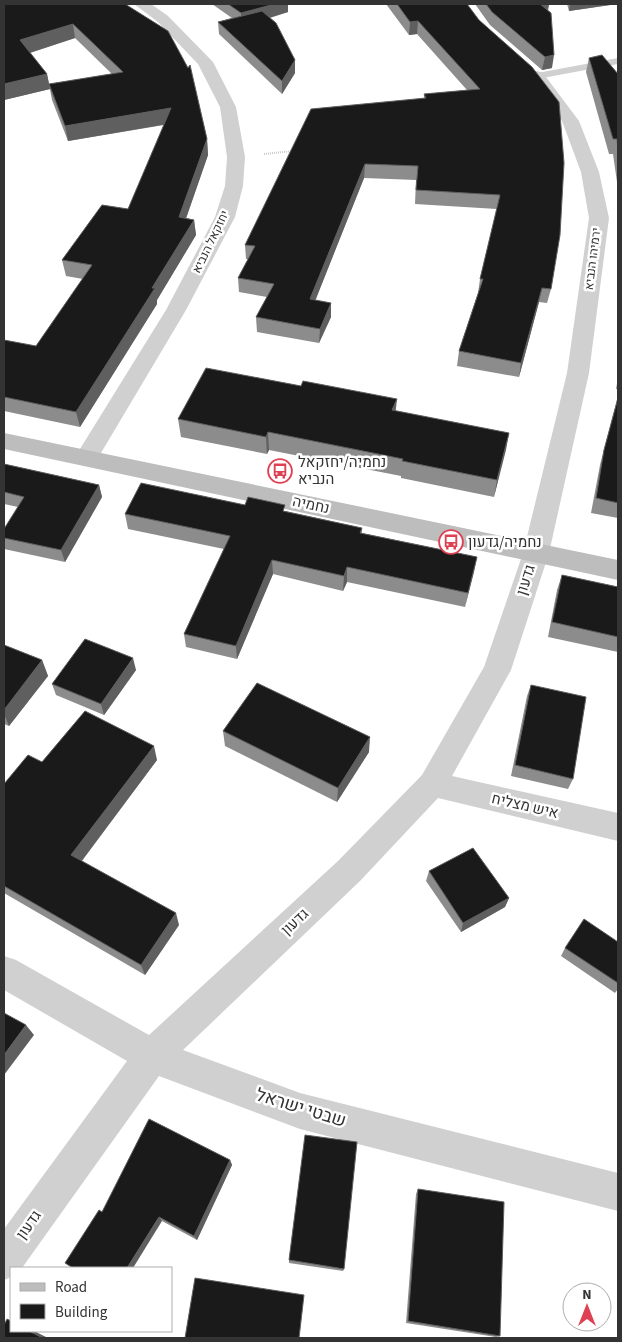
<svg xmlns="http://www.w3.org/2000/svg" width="622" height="1342" viewBox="0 0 622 1342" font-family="'Source Sans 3',Heebo,sans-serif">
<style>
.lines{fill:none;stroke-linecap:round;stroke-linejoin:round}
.path{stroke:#cacaca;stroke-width:2;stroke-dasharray:1 1;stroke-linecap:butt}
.lane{fill:#d0d0d0;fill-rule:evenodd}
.street{fill:#d0d0d0;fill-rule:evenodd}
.secondary{fill:#bdbdbd;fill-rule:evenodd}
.wall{fill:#8c8c8c}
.shaded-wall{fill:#5f5f5f}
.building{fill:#1a1a1a;stroke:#5f5f5f}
.labels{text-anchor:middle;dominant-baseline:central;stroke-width:5;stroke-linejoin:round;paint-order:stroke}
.far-street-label{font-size:12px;fill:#333;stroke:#fff}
.poi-label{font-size:15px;fill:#333;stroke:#fff;text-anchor:start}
.street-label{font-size:15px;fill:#333;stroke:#fff}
.near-street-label{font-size:18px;fill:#333;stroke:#fff}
</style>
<rect width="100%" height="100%" fill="#fff"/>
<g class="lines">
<polyline class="path" points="264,154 293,151"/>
<polygon class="lane" points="618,58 618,64 537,79 533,76 537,73"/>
<g class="street">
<polygon points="134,4 151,4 168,16 213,62 236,107 245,157 243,186 235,217 186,310 95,463 87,465 79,463 75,457 166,310 215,217 225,186 227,157 220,107 198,64 158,22"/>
<polygon points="537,71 543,73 579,121 599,172 609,218 589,373 549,553 511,670 452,776 618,813 618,841 438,798 360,881 183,1050 300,1093 618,1173 618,1211 300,1129 159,1076 22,1268 11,1268 11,1277 4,1280 4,1229 127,1061 4,990 4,956 16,960 149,1035 338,861 422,775 484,667 523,553 567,373 589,218 581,172 562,121 529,76 531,73"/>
</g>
<polygon class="secondary" points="4,433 618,560 618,580 4,449"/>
</g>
<g class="wall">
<polygon points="4,4 125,4 168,31 188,68 190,65 207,139 208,155 186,218 194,220 196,235 157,300 157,304 80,427 4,411 4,340 36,346 83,279 66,276 62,260 102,205 128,209 164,125 68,141 52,100 49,84 112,74 75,38 30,53 47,74 50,89 4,100"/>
<polygon points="212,4 288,4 288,12 270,18 295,73 282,94 219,34 218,22 232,18"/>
<polygon points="386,4 467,4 551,289 547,303 539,302 519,377 457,366 459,351 478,293 480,279 497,209 415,204 416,180 364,178 315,300 331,303 331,317 319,343 257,332 256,317 267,297 239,292 238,278 248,259 246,259 245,245 424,98 424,94 467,90 417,34 409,35"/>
<polygon points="475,4 549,4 548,11 552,68 542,70 490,25"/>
<polygon points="567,4 617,4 569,11"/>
<polygon points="589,58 618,74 618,189 613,154 609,154 586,72"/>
<polygon points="618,378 618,389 616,389"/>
<polygon points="618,396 618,518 591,513 600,465"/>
<polygon points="395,411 509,433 494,497 401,478 401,476 269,450 267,454 181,437 178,419"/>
<polygon points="4,464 99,485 102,497 65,562 4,549 4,529 18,507 4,504"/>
<polygon points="245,505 285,511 362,528 362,533 477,557 465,607 347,582 343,591 273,574 237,659 186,647 184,634 224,549 128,529 125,514"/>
<polygon points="562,575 618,587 618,652 548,637 557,590"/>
<polygon points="4,645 42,660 48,676 9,726 4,724"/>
<polygon points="136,670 104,715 56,695 52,684"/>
<polygon points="531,685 573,779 568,789 511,776 527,696"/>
<polygon points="223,731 369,752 337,802 225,746"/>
<polygon points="157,760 82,861 179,925 145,975 4,893 4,784 42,762"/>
<polygon points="429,871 509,898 505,907 461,932 426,881"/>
<polygon points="618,942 618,989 615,993 561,956 565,948"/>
<polygon points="230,1160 232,1165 197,1240 162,1221 102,1212"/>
<polygon points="418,1189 500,1336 496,1337 406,1323 416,1194"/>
<polygon points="289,1260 344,1269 343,1271 289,1263"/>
</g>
<g class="shaded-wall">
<polygon points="275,4 288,4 288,12 242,26 241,13"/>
<polygon points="538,4 549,4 547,14"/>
<polygon points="570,4 617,4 569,11"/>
<polygon points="418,21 417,34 409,35 410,22"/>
<polygon points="73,24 75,38 23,55 20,40"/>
<polygon points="554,55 552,68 542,70 545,57"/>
<polygon points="295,60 295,73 282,94 282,81"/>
<polygon points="47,74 50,89 4,100 4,84"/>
<polygon points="171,108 173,123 68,141 65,126"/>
<polygon points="207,139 208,155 181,233 179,217"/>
<polygon points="365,164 364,178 310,314 310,299"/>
<polygon points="194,220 196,235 157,300 157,304 80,427 76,412"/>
<polygon points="542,288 539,302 519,377 521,363"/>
<polygon points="331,303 331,317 319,343 320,329"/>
<polygon points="397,399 395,417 392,410"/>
<polygon points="268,432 269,450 267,454 266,437"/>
<polygon points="509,433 506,450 494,497 497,480"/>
<polygon points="99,485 102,497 65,562 61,550"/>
<polygon points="477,557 474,572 465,607 468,593"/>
<polygon points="272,560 273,574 237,659 236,646"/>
<polygon points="347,567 347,582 343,591 344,576"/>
<polygon points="133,658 136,670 104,715 101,704"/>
<polygon points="42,660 48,676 9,726 4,714 4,710"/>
<polygon points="370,737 369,752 337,802 338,788"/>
<polygon points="154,746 157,760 77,867 71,855"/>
<polygon points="509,898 505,907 461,932 463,923"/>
<polygon points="176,913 179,925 145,975 141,965"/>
<polygon points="26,1025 34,1035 4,1075 4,1055"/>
<polygon points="230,1160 232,1165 197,1240 194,1236"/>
<polygon points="159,1217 162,1221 133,1268 127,1268"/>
<polygon points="29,1331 34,1331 48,1338 43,1338"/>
</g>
<g class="building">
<polygon points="4,4 125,4 168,31 188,68 190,65 207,139 179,217 194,220 152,288 155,288 76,412 4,397 4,340 36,346 92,265 62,260 102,205 128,209 171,108 65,126 49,84 123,72 73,24 20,40 47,74 4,84"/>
<polygon points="228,4 275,4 241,13"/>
<polygon points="397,4 467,4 479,20 532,67 559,102 564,163 560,235 551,289 542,288 521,363 459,351 483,279 480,279 500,195 416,190 418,166 365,164 310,299 331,303 320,329 256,317 274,284 238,278 255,246 245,245 311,109 426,98 424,94 480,89 418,21 410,22"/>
<polygon points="486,4 540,4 551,13 554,55 545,57 492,12"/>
<polygon points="262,11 276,23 295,60 282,81 218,22"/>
<polygon points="602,55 618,74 618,150 617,139 613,139 589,58"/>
<polygon points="206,368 301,386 303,381 397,399 392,410 509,433 497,480 402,461 403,459 268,432 266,437 178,419"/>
<polygon points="618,398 618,503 596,498 604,450"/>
<polygon points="4,464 99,485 61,550 4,538 4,529 24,497 4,492"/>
<polygon points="141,483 245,505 248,497 285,505 283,511 362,528 360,533 477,557 468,593 347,567 344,576 272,560 236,646 184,634 230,536 125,514"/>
<polygon points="562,575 618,587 618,637 552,622"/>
<polygon points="85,639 133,658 101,704 52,684"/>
<polygon points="4,645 42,660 4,710"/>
<polygon points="257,683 370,737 338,788 223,731"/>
<polygon points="531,685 586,697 573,779 515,765"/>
<polygon points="85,711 154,746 71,855 176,913 141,965 4,886 4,784 28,755 42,762"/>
<polygon points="473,848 509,898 463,923 429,871"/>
<polygon points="584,919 618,942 618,983 565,948"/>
<polygon points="4,1013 26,1025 4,1055"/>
<polygon points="149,1119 230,1160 194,1236 159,1217 127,1268 73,1268 65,1263 99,1210 102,1212"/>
<polygon points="305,1135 357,1142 344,1269 289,1260"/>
<polygon points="418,1189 504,1202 500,1336 408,1321"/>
<polygon points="195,1278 304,1295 299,1338 185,1338"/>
<polygon points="7,1319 11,1321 11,1331 29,1331 43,1338 4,1338 4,1325"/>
</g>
<defs>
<g id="bus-ring" transform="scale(1.25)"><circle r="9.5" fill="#fff" stroke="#de4154" stroke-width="1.5"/><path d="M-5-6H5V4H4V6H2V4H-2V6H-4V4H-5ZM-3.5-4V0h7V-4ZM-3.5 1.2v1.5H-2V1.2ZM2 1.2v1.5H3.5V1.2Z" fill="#de4154"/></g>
</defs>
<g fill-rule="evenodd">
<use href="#bus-ring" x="280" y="471"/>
<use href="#bus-ring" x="451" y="542"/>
</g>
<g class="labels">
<g class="far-street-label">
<text transform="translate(211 242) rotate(-64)">יחזקאל הנביא</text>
<text transform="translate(593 259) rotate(-83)">ירמיהו הנביא</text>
</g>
<g class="poi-label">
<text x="298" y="462">נחמיה/יחזקאל<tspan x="298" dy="17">הנביא</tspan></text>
<text x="468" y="542">נחמיה/גדעון</text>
</g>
<g class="street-label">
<text transform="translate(311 505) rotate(12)">נחמיה</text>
<text transform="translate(526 580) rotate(-72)">גדעון</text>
<text transform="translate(525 806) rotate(13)">איש מצליח</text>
<text transform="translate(295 922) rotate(-43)">גדעון</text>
<text transform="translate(29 1225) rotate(-54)">גדעון</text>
</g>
<g class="near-street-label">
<text transform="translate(301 1108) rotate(17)">שבטי ישראל</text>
</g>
</g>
<rect width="622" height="1342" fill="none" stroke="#333333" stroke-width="10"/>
<rect x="10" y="1267" width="162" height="65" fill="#ffffff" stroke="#adadad"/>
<rect x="20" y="1283" width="25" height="8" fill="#bdbdbd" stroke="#adadad"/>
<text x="55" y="1292" font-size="15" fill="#333333">Road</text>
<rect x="20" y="1304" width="25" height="15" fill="#1a1a1a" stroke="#adadad"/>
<text x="55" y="1317" font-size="15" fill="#333333">Building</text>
<g transform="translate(587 1307)"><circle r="24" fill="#ffffff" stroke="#adadad"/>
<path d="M0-4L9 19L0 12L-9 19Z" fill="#de4154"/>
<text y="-8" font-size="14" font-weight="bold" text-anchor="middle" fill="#333333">N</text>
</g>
</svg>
